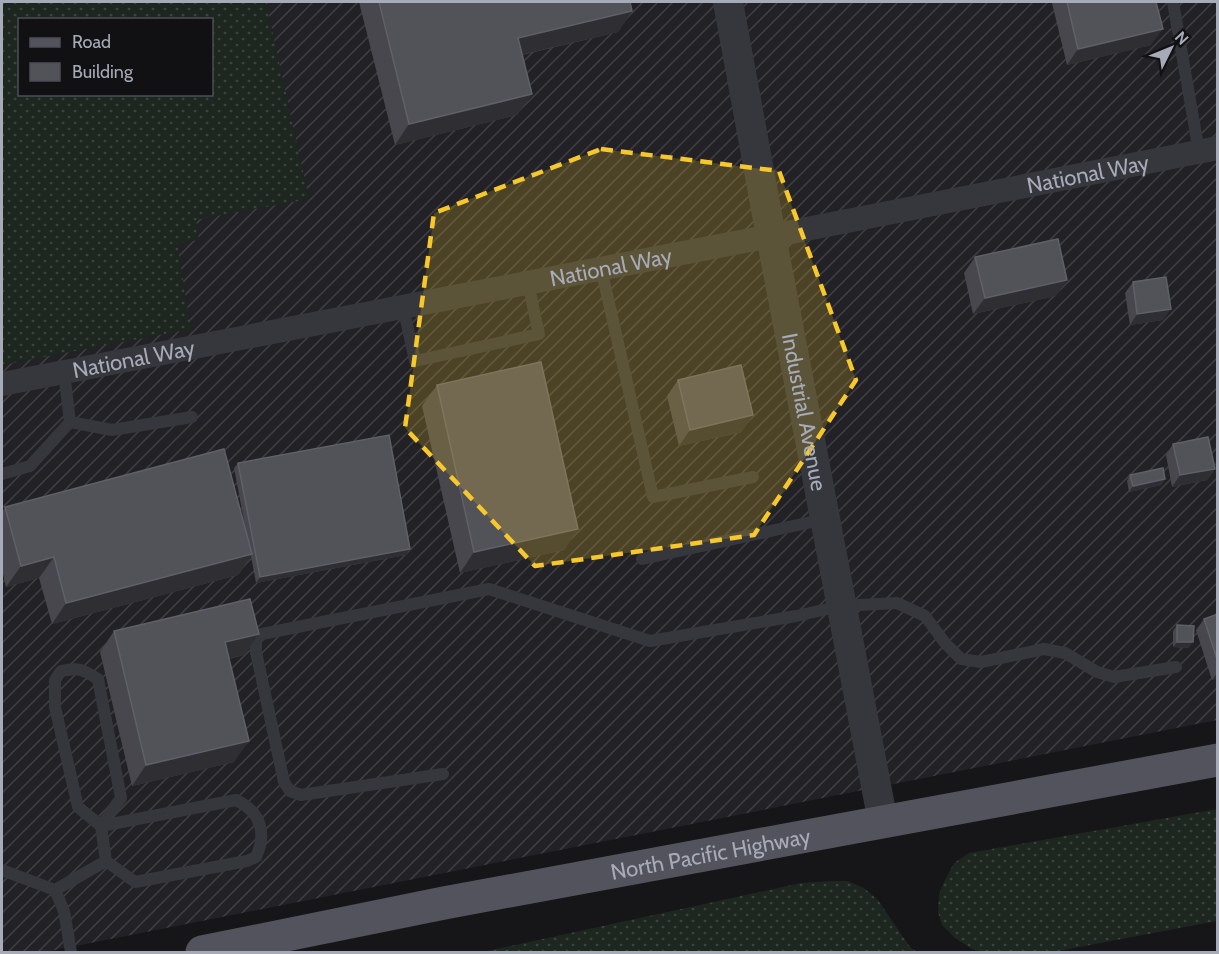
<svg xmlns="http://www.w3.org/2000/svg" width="1219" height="954" viewBox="0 0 1219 954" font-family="Cabin,sans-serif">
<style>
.industrial{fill:url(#industrial-furrows);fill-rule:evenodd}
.grass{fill:url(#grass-dots);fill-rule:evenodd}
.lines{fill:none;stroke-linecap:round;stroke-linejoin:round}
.service{stroke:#36373d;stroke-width:12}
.minor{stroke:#36373d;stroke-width:24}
.tertiary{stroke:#36373d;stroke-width:30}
.primary{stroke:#52535c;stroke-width:33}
.wall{fill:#47474d}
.shaded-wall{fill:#2f2f33}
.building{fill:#525259;stroke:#5f6068;stroke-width:1.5}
.marked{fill:#f7c82e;fill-opacity:0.2;stroke:#f7c82e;stroke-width:4.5;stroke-dasharray:12 8;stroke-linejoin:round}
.labels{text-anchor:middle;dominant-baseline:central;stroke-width:4.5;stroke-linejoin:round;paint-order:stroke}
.street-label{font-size:22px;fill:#a7abb8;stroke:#111013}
</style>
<defs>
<pattern id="industrial-furrows" width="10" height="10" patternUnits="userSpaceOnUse" patternTransform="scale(1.5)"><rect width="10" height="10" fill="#222125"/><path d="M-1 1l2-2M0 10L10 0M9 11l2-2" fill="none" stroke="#3f3f43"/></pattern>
<pattern id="grass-dots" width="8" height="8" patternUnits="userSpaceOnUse" patternTransform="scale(1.5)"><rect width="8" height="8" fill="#1d261f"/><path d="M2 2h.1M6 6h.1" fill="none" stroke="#3b433d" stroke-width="1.8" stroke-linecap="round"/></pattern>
</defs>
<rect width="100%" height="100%" fill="#161518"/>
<path class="industrial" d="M2 2H1217V720L45 952H2ZM20 20H212V94H20Z"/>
<g class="grass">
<path d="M2 2H266L309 199 196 220 199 240 177 243 191 329 2 365ZM20 20H212V94H20Z"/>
<polygon points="1217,809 1217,921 1053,952 983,952 972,949 955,938 942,925 938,912 939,894 945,880 954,863 969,853"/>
<polygon points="831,881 847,881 864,888 878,900 910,947 917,952 482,952 801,883"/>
</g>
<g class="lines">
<g class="service">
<polyline points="1173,2 1199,152"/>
<polyline points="601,268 653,497 753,477"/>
<polyline points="403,306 415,361 539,334 528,283"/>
<polyline points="70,422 112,430 192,417"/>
<polyline points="2,474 30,466 70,422 64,372"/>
<polyline points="642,559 825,519"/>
<polyline points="443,774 301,795 290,791 284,782 256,652 256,640 262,634 489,589 650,641 796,616 841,606 897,603 925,616 945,643 961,659 981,662 1044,649 1065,653 1097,672 1114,677 1176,667"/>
<polyline points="2,870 55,890 64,911 71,952"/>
<path d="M55 890 106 861 101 826 78 807 55 707V680L61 671C79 667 82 669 98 679L121 798 101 826 236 800C261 812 267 833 256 857L247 861 135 882 106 861"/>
</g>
<path class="minor" id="s1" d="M2 384 771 236 1218 148"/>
<path class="tertiary" id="s2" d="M728 2 771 236 883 822"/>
<path class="primary" id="s3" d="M202 952 444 903 1218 760"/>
</g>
<g class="wall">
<polygon points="359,2 630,2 632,11 618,32 522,55 532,94 517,115 395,145"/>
<polygon points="1053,2 1156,2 1151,45 1067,65 1052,3"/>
<polygon points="975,257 1056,296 973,314 964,273"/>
<polygon points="1133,282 1163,320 1130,325 1125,293"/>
<polygon points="678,380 742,432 679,446 667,396"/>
<polygon points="437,385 578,529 564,550 460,573 422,406"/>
<polygon points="1173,444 1215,469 1207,480 1172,487 1166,455"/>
<polygon points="238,463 406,555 256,583 251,556 238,575 52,624 39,578 6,587 2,570 2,512 5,507 245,526 234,468"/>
<polygon points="1130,475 1165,479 1161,485 1129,492 1127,481"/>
<polygon points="1218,614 1218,678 1212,680 1196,630 1204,619"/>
<polygon points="1177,625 1189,648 1173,647 1173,631"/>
<polygon points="114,631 259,634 244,655 229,659 234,762 132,786 100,652"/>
</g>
<g class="shaded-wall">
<polygon points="632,11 618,32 503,59 518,38"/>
<polygon points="1163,29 1151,45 1067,65 1078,49"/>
<polygon points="532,94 517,115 395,145 409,124"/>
<polygon points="1067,280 1056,296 973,314 985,298"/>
<polygon points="1171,309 1163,320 1130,325 1137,314"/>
<polygon points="753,415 742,432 679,446 690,430"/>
<polygon points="1215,469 1207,480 1172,487 1180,475"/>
<polygon points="1165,479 1161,485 1129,492 1133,486"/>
<polygon points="578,529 564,550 460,573 474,552"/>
<polygon points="410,549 406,555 256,583 260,577"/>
<polygon points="252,554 238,575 52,624 66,603"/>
<polygon points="54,557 39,578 6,587 21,566"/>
<polygon points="259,634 244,655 210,663 225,642"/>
<polygon points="1177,642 1193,642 1189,648 1173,647"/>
<polygon points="1218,672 1218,678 1212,680"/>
<polygon points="249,741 234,762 132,786 146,765"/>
</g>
<g class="building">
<polygon points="379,2 630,2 632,11 518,38 532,94 409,124"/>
<polygon points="1067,2 1156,2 1163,29 1078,49"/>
<polygon points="1058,239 1067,280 985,298 975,257"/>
<polygon points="1166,277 1171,309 1137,314 1133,282"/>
<polygon points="541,362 578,529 474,552 437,385"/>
<polygon points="741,365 753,415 690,430 678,380"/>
<polygon points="389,435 410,549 260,577 238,463"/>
<polygon points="1208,437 1215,469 1180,475 1173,444"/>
<polygon points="224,449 252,554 66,603 54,557 21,566 5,507"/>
<polygon points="1163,468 1165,479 1133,486 1130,475"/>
<polygon points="250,599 259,634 225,642 249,741 146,765 114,631"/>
<polygon points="1218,614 1218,662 1204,619"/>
<polygon points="1177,625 1194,626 1193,642 1177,642"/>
</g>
<path class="marked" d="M601 149 779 171 856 380 754 535 535 566 405 428 434 213Z"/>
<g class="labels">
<g class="street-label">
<text stroke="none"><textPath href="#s1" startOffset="1106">National Way</textPath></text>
<text stroke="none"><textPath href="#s1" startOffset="620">National Way</textPath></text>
<text stroke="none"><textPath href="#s1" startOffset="134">National Way</textPath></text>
<text stroke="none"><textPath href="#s2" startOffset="417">Industrial Avenue</textPath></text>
<text stroke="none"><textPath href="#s3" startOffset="518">North Pacific Highway</textPath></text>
</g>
</g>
<rect width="1219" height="954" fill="none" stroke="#a7abb8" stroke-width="6"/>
<rect x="18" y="18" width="195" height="78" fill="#111013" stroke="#4d4e55" stroke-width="1.5"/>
<rect x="30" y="38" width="30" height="9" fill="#52535c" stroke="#4d4e55" stroke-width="1.5"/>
<text x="72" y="48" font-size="18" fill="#a7abb8">Road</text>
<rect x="30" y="63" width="30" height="18" fill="#525259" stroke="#4d4e55" stroke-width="1.5"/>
<text x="72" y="78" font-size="18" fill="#a7abb8">Building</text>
<g transform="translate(1171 48) rotate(47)" stroke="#111013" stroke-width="4.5" paint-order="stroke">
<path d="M0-4.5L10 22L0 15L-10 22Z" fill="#a7abb8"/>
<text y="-9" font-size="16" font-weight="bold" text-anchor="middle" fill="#a7abb8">N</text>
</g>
</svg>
